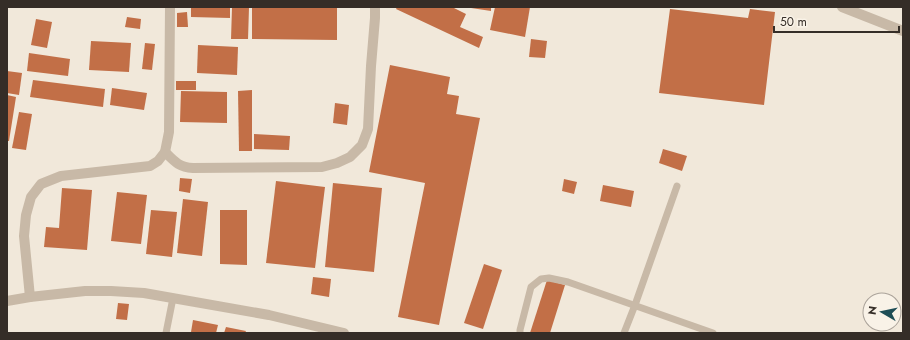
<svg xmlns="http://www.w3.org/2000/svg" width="910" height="340" viewBox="0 0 910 340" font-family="Jost,sans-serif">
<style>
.building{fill:#c26f47}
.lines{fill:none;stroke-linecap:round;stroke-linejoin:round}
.service{stroke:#c8b9a7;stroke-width:7}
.minor{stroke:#c8b9a7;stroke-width:10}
</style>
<rect width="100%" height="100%" fill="#f1e8da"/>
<g class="building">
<polygon points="191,7 230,7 230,18 191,17"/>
<polygon points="232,7 249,7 248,39 231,39"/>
<polygon points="252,7 337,7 337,40 252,39"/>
<polygon points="397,7 430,8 431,7 452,7 466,14 460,27 483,37 479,48 396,9"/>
<polygon points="472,7 491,7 491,11 471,8"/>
<polygon points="495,7 530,7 525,37 490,30"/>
<polygon points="670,9 748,18 750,9 775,12 764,105 659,93"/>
<polygon points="187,12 188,27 177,27 177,13"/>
<polygon points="127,17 141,19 140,29 125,27"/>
<polygon points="36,19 52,22 47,48 31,45"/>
<polygon points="531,39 547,41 545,58 529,57"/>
<polygon points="91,41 131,43 129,72 89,70"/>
<polygon points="145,43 155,44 152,70 142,69"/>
<polygon points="198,45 238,47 237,75 197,73"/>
<polygon points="29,53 70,59 68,76 27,71"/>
<polygon points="390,65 450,77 447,94 459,96 456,114 480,118 439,325 398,317 425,183 369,172"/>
<polygon points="7,71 22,73 19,95 7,93"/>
<polygon points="33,80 105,89 103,107 30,97"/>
<rect x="176" y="81" width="20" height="9"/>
<polygon points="112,88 147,93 144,110 110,105"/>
<polygon points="252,90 252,151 239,151 238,91"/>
<polygon points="181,91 227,92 227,123 180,122"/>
<polygon points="7,95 16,97 9,141 7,141"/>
<polygon points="335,103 349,105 347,125 333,123"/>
<polygon points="19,112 32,114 26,150 12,148"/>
<polygon points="254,134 290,136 289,150 254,149"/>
<polygon points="663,149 687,156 682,171 659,163"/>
<polygon points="180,178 192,179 190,193 179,191"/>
<polygon points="564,179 577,182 574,194 562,191"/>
<polygon points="276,181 325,187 315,268 266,263"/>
<polygon points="333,183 382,188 374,272 325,267"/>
<polygon points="603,185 634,191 631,207 600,201"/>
<polygon points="62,188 92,190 87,250 44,247 46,227 59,228"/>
<polygon points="117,192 147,195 141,244 111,241"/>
<polygon points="183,199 208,202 202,256 177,253"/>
<polygon points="151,210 177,212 172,257 146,254"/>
<polygon points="220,210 247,210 247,265 220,264"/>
<polygon points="484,264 502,270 483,329 464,323"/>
<polygon points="313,277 331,279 329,297 311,294"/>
<polygon points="547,280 565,285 550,333 530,333"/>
<polygon points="118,303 129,304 127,320 116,319"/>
<polygon points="193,320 218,325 216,333 191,332"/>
<polygon points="226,327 246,331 245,333 224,333"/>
</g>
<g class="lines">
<g class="service">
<polyline points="166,333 173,298"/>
<polyline points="520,333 520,330 531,287 541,279 549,278 568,282 713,333"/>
<polyline points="624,333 635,305 677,186"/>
</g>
<g class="minor">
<polyline points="842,7 903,31"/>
<path d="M165 152C175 162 179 167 193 168L322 167 337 163 350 157 362 145 368 129 371 66 375 18V7"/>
<polyline points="30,297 24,236 26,215 31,197 41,184 61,176 150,166 158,161 165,152 169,132 170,7"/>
<polyline points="7,301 30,297 85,291 111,291 144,293 269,315 344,333"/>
</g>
</g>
<rect width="910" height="340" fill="none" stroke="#352d27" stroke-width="16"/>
<g transform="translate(882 312) rotate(279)"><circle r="19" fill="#f9f2e7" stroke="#aba39a"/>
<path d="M0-3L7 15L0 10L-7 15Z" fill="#1e4d55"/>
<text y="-6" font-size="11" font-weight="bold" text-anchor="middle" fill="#352d27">N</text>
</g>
<path d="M774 26v6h125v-6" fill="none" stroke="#352d27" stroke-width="2"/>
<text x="780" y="26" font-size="12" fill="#352d27" stroke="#f9f2e7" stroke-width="3" paint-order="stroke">50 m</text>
</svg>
